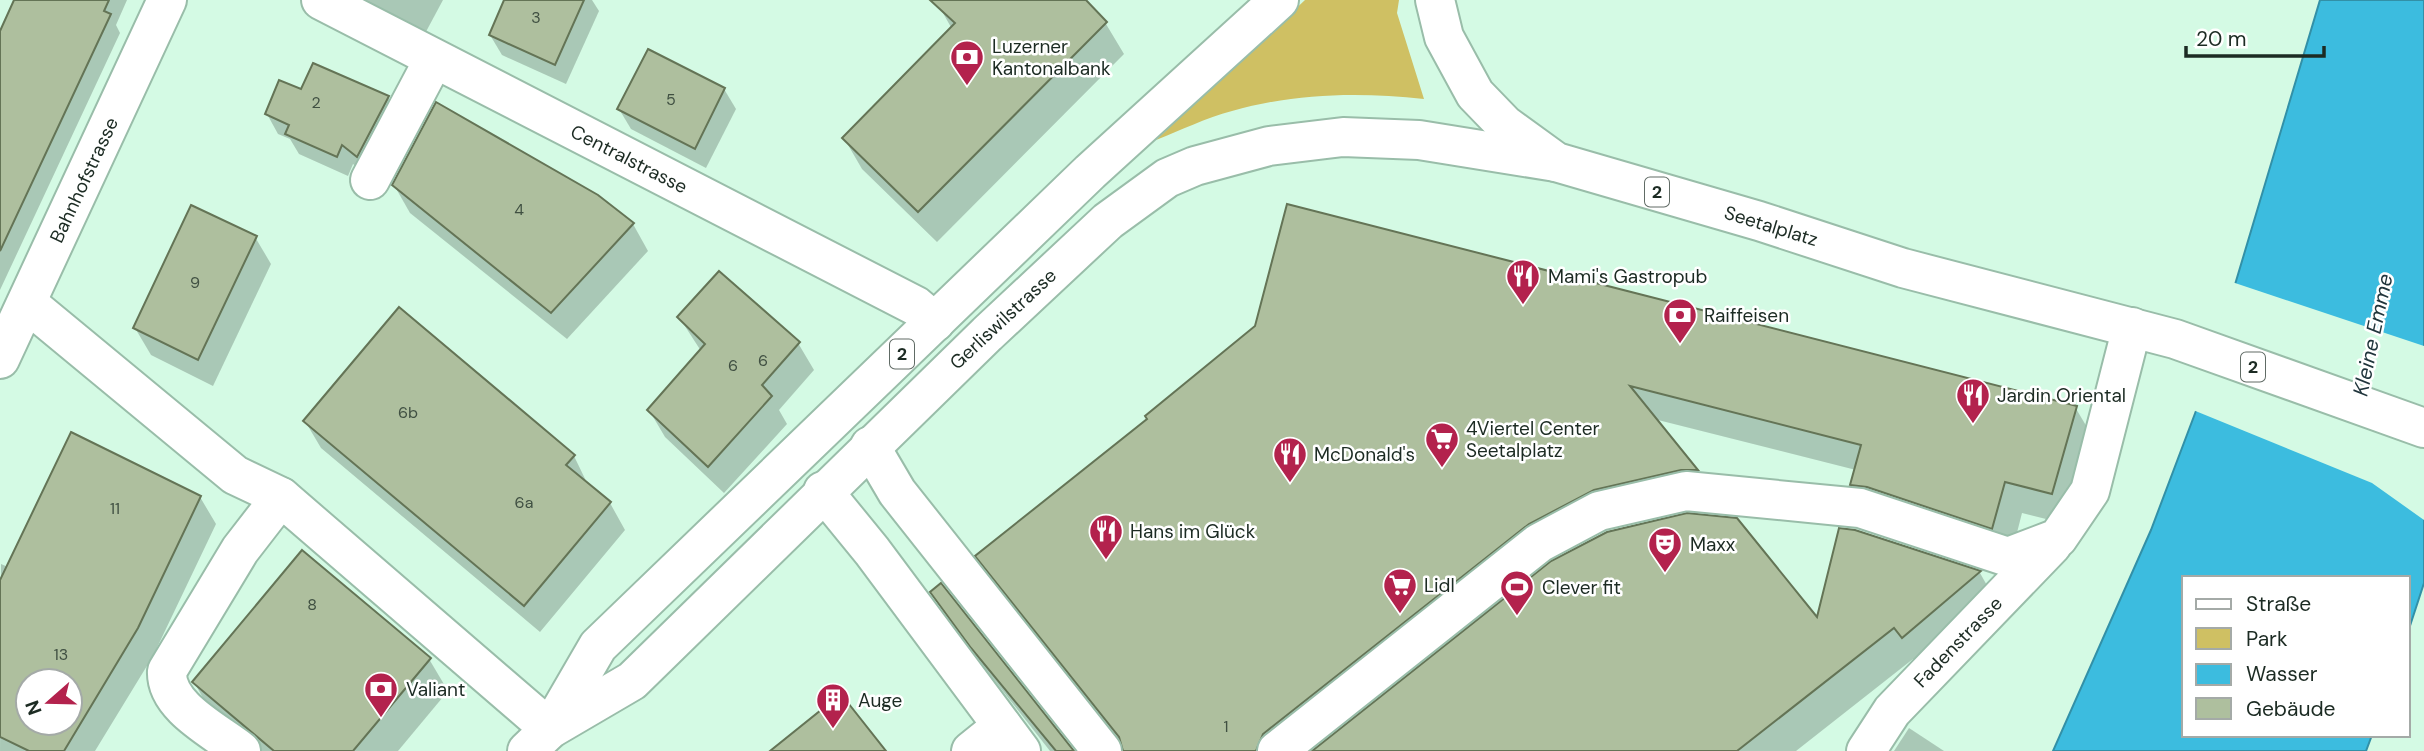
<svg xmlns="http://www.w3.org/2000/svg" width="2424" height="751" viewBox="0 0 2424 751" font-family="'DM Sans',sans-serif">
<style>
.green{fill:#cfc063}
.water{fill:#3cbcdf;stroke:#3290a7;stroke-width:2}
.pier{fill:#d4fae4}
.shadow{fill:#0003;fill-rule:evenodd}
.building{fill:#aebf9e;stroke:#647456;stroke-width:2;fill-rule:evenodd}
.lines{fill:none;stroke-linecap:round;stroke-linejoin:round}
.minor-casing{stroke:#99bda9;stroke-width:42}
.major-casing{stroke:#99bda9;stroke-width:42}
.minor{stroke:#fff;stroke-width:38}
.major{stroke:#fff;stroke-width:38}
.labels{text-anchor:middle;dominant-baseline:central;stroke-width:5;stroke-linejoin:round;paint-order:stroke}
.number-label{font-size:16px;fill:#405042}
.shield{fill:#fff;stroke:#606b65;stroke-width:2}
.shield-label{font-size:18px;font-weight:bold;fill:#1c2b23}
.poi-label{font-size:19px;fill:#1c2b23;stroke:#fff;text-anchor:start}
.street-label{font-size:19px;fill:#1c2b23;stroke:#fff}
.water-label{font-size:21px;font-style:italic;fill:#20353c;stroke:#fff}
</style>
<rect width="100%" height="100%" fill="#d4fae4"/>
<path class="green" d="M1305 0H1399L1397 13 1424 99C1359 92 1296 93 1232 111 1206 118 1181 130 1156 140Z"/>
<polygon class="water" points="2320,0 2424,0 2424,583 2408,632 2408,578 2184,578 2184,735 2372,735 2366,751 2053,751 2151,530 2202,395"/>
<polygon class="pier" points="2232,282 2424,346 2424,520 2372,483 2193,410"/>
<g class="shadow">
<polygon points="16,0 127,0 116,25 120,33 0,290 0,35"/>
<polygon points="358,0 443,0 421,41"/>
<polygon points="506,0 592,0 599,11 566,84 502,55 490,35"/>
<polygon points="945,0 1083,0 1106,24 1124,54 937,242 862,169 844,138 952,29 939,6"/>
<polygon points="314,65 388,98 400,118 369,176 353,164 348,176 299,154 290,139 278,134 267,114 302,91"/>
<polygon points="724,89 736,109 706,168 631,129 619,109"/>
<polygon points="394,185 633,224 648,251 567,339 410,213"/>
<polygon points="255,237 271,264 213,386 151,355 135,328"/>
<polygon points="679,317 798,343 814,370 779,410 787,424 724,493 665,437 649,410 701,351"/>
<polygon points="1257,327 2075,407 2094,439 2070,525 2022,513 2010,560 1871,517 1852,485 1856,470 1654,419 1697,471 1714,502 1612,521 1544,557 1300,751 1125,751 996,588 978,556 1149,419"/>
<polygon points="305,421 574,456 588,485 610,503 625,530 540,632 321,448"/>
<path d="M200 497 216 524 153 656 95 751H0L1 564 8 567ZM28 681H70V723H28Z"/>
<polygon points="1855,531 1980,573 1998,605 1921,669 1913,659 1796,751 1315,751 1818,621"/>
<polygon points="932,592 1072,751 1050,751 950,624"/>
<polygon points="429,659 448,691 398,751 257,751 212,714 194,682"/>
<polygon points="1909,728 1944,751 1894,751"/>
</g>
<g class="building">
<polygon points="14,0 109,0 104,11 111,14 0,251 0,31"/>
<polygon points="504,0 584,0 555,65 489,35"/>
<polygon points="930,0 1086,0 1107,22 918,212 842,138 955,23"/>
<polygon points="648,49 725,88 695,149 617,109"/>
<polygon points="313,63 389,96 357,157 342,145 337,157 285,134 289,125 265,114 279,80 301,89"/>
<polygon points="436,102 598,195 634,223 551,313 392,185"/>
<polygon points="1287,204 2077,406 2052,494 2005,482 1992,529 1867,487 1850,485 1861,445 1630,386 1698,470 1681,470 1594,490 1529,524 1263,734 1256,751 1123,751 1119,737 975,556 1147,419 1145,416 1255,326"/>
<polygon points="191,205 257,236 198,360 133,328"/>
<polygon points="719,271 800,342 762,385 772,396 708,467 647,410 705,344 677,317"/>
<polygon points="399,307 575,455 566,465 611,502 524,606 303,421"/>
<path d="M71 432 201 496 138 628 64 751H29L0 737V580ZM28 681H70V723H28Z"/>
<polygon points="1687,513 1737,518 1817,617 1839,528 1855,530 1981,571 1902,638 1894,628 1737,751 1312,751 1551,561 1607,532"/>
<polygon points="302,550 431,658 353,751 274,751 192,682"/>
<polygon points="941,583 1074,751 1056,751 971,648 930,592"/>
<polygon points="841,694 886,751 770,751"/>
</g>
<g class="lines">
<g class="minor-casing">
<g id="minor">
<polyline points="321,0 916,306 935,322"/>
<polyline points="370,180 434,59"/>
<polyline points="27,303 235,475 281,497 550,729"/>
<polyline points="0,359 167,0"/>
<polyline points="870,446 897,492 1102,751"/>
<polyline points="823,491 872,551 1021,751"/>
<path d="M241 751C216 731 165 707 167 671L240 550 281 497"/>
<polyline points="971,751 1002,726"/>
<polyline points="1277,751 1539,543 1599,511 1686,491 1860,508 2008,557 2058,538 2090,491 2132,327"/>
<polyline points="1866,751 1892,711 2052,545"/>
</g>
</g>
<g class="major-casing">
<g id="major">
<polyline points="1435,0 1444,37 1475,94 1505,125 1556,162 1759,221 1903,268 2175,339 2424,428"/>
<polyline points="551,727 598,646 1090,172 1279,0"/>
<polyline points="527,751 550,729 632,681 987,334 1108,221 1167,178 1195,166 1269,146 1343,137 1419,140 1556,162"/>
</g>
</g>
<use href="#minor" class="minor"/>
<use href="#major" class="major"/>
</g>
<defs>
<g id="bank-pin" transform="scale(1.75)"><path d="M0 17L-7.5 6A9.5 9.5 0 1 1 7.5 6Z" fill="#b3224d" stroke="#fff"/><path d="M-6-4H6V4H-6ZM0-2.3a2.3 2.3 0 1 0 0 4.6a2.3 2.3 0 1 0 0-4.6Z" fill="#fff"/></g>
<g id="restaurant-pin" transform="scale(1.75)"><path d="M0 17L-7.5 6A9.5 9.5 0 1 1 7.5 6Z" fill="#b3224d" stroke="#fff"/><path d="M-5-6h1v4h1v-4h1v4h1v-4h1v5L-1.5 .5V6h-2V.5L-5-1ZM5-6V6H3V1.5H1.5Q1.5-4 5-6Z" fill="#fff"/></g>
<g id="supermarket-pin" transform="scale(1.75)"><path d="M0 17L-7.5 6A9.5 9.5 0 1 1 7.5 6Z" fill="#b3224d" stroke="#fff"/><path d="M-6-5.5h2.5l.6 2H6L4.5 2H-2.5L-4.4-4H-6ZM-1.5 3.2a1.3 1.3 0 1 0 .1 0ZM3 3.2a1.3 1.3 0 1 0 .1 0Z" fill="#fff"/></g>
<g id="theatre-pin" transform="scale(1.75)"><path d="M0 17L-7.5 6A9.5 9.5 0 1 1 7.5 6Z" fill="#b3224d" stroke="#fff"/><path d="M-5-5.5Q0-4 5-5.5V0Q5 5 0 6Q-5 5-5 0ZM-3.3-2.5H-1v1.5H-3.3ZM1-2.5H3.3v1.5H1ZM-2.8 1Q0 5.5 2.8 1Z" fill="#fff"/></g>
<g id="stadium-pin" transform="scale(1.75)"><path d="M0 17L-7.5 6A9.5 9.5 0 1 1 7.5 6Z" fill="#b3224d" stroke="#fff"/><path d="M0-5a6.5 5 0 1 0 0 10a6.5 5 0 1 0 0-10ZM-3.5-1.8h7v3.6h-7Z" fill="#fff"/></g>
<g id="building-pin" transform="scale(1.75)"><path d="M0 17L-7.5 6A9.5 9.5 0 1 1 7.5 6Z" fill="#b3224d" stroke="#fff"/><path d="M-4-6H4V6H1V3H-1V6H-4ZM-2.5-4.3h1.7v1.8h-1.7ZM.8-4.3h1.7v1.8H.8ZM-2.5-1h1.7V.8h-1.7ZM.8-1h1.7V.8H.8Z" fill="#fff"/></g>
</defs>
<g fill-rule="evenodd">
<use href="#bank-pin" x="967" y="57"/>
<use href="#restaurant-pin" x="1523" y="276"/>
<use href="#bank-pin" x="1680" y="315"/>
<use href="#restaurant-pin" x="1973" y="395"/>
<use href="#supermarket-pin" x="1442" y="439"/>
<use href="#restaurant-pin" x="1290" y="454"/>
<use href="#restaurant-pin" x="1106" y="531"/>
<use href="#theatre-pin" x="1665" y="544"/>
<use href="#supermarket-pin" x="1400" y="585"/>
<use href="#stadium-pin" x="1517" y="587"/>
<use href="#bank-pin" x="381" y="689"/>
<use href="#building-pin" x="833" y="700"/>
</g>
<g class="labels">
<g class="number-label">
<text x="536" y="17">3</text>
<text x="671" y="99">5</text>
<text x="316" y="102">2</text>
<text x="519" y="209">4</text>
<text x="195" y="282">9</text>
<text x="763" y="360">6</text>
<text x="733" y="365">6</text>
<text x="408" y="412">6b</text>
<text x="524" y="502">6a</text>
<text x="115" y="508">11</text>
<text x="312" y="604">8</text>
<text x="61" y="654">13</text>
<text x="1226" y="726">1</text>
</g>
<g class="shield">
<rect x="1645" y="177.5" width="24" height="29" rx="5"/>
<rect x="890" y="339.5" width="24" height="29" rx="5"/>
<rect x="2241" y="352.5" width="24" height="29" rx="5"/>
</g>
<g class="shield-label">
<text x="1657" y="192">2</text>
<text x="902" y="354">2</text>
<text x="2253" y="367">2</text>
</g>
<g class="poi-label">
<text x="992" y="46">Luzerner<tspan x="992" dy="22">Kantonalbank</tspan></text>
<text x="1548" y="276">Mami's Gastropub</text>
<text x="1704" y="315">Raiffeisen</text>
<text x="1997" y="395">Jardin Oriental</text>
<text x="1466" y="428">4Viertel Center<tspan x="1466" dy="22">Seetalplatz</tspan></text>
<text x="1314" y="454">McDonald's</text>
<text x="1130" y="531">Hans im Glück</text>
<text x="1690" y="544">Maxx</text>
<text x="1424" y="585">Lidl</text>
<text x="1542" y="587">Clever fit</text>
<text x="406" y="689">Valiant</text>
<text x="858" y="700">Auge</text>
</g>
<g class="street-label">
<text transform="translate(629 159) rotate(27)">Centralstrasse</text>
<text transform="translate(84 180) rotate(-65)">Bahnhofstrasse</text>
<text transform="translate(1771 226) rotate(17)">Seetalplatz</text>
<text transform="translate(1003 319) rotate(-43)">Gerliswilstrasse</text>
<text transform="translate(1958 642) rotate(-46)">Fadenstrasse</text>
</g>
<g class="water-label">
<text transform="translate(2373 335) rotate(-78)">Kleine Emme</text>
</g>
</g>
<rect x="2182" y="576" width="228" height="161" fill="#ffffff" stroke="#a4aaa7" stroke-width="2"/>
<rect x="2196" y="599" width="35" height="10" fill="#ffffff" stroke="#a4aaa7" stroke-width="2"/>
<text x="2246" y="611" font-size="21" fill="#1c2b23">Straße</text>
<rect x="2196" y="628" width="35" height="21" fill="#cfc063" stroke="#a4aaa7" stroke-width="2"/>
<text x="2246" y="646" font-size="21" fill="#1c2b23">Park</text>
<rect x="2196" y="664" width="35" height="21" fill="#3cbcdf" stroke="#a4aaa7" stroke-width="2"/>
<text x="2246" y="681" font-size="21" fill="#1c2b23">Wasser</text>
<rect x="2196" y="698" width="35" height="21" fill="#aebf9e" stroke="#a4aaa7" stroke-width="2"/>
<text x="2246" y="716" font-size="21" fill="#1c2b23">Gebäude</text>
<g transform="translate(49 702) rotate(250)"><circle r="33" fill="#ffffff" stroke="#a4aaa7" stroke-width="2"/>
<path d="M0-5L12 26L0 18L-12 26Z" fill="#b3224d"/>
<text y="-10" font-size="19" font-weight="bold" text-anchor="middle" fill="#1c2b23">N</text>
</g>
<path d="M2186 46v10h138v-10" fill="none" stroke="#1c2b23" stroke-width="3.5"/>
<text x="2196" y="46" font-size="21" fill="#1c2b23" stroke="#ffffff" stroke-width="5" paint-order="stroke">20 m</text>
</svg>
